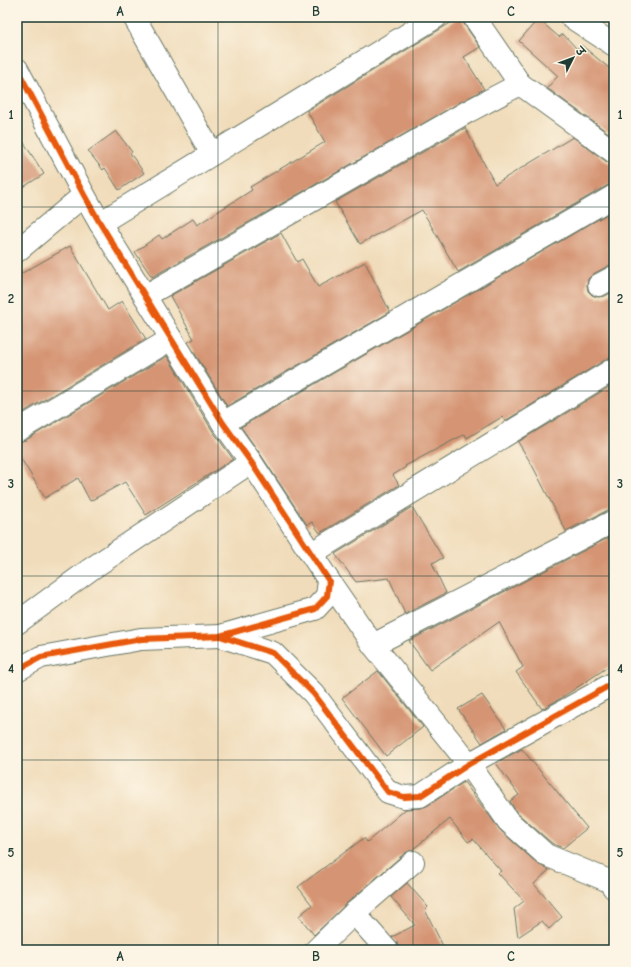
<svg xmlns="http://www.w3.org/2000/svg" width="631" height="967" viewBox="0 0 631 967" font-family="'Comic Neue','Playpen Sans Deva',sans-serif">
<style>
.building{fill:#d59574}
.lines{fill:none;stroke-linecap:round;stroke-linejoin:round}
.street-casing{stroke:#687563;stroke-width:24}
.street{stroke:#fff;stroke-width:22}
.cycleway-casing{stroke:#fcf5e5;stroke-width:8}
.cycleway{stroke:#e8590c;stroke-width:6}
.grid{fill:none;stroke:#1f3d34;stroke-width:1;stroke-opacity:0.55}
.neatline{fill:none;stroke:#1f3d34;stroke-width:1.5}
.grid-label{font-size:13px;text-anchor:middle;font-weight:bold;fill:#1f3d34}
</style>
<rect width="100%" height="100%" fill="#fcf5e5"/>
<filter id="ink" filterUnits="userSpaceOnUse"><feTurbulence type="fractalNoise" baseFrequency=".025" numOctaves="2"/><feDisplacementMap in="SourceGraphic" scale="8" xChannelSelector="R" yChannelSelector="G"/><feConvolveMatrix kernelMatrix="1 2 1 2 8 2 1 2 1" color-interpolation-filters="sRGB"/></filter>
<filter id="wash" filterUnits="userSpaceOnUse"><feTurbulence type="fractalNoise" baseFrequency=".012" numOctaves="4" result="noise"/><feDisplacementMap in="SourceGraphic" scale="16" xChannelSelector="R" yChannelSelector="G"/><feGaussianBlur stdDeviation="0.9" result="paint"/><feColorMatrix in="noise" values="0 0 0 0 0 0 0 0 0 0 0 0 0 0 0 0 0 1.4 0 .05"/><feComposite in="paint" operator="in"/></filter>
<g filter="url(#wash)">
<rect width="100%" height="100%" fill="#f0dcba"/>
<g id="blocks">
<g class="building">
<polygon points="460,17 462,17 464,24 480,47 464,57 484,89 152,277 135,252 159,235 162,239 193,219 197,225 252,190 250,187 325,142 307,111"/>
<polygon points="538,19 559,37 563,34 577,49 581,45 614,72 614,137 547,88 558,76 519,41"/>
<polygon points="465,128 495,184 573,137 607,162 614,164 614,184 608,185 458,272 422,210 360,244 335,202"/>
<polygon points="116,131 132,152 130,153 144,173 119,190 105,168 103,170 88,151"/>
<polygon points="17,132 44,174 17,191"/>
<polygon points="614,210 614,265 608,266 593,274 588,279 587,285 588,291 592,295 598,297 605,296 614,291 614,357 608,358 505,421 502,417 467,438 465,434 405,466 406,467 393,475 399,485 320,533 312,522 307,525 261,455 241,427"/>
<polygon points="281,233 297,262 302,259 318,287 365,262 390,312 227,406 188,342 194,339 170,296"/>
<polygon points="70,246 108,310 122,301 146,339 17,416 17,276"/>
<polygon points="167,356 212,430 233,459 146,515 125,482 90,501 78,478 45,498 17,452 17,441 21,441 26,440"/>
<polygon points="614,384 614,509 608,510 566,531 532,465 518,442"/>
<polygon points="412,507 443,558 432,563 446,593 405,614 389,578 356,582 335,554"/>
<polygon points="614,535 614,663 561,698 542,709 516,672 523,667 499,622 430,670 409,641"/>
<polygon points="378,671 423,727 386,756 342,698"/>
<polygon points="482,695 506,729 482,743 458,709"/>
<polygon points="522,749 587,828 563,848 553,844 517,813 510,801 519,795 496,763"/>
<polygon points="464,782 500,830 538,864 549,870 534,884 562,917 549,929 542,921 518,937 514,909 524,901 498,873 501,871 473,839 468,842 450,819 412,850 405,853 346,904 314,935 299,916 312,905 298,887 364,838 367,842 406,809 421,808 427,806"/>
<polygon points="407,883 428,907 425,910 445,950 399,950 397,942 392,937 415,925 391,897"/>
</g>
</g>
</g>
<g filter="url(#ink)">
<use href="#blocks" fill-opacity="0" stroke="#687563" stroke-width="1"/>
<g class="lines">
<g class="street-casing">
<g id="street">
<polyline points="134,17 212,154"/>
<polyline points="474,17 520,84 614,152"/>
<polyline points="571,17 614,45"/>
<polyline points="17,69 84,195 100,223 223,423 251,462 329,581 327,596 315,609 220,636 141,639 41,657 17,670"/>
<polyline points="100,223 436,17"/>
<polyline points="17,251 84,195"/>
<polyline points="599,285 614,277"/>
<polyline points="145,296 467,112 520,84"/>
<polyline points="223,423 614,196"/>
<polyline points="20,429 171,339"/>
<polyline points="312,553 614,369"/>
<polyline points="329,581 373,645 469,764 508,821 546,855 609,881 614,888"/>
<polyline points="17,623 91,569 251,462"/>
<polyline points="220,636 273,653 314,694 388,792 404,797 420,796 469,764 614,683"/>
<polyline points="373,645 614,521"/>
<polyline points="316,950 354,913"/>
<polyline points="387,950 354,913 413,862"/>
</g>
</g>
<use href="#street" class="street"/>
<g class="cycleway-casing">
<g id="cycleway">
<polyline points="17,69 84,195 100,223 223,423 251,462 329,581 327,596 315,609 220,636 141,639 41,657 17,670"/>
<polyline points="220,636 273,653 314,694 388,792 404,797 420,796 469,764 614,683"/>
</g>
</g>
<use href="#cycleway" class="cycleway"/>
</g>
</g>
<path class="grid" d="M218 17V950M413 17V950M17 207H614M17 391H614M17 576H614M17 760H614"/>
<rect width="631" height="967" fill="none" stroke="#fcf5e5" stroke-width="44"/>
<g transform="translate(573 58) rotate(48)" stroke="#fcf5e5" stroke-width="3" paint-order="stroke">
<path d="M0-3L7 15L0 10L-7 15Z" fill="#1f3d34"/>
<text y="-6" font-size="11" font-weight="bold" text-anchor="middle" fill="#1f3d34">उ</text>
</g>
<rect x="22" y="22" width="587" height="923" class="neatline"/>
<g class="grid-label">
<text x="120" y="16">A</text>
<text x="316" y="16">B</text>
<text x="511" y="16">C</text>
<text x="11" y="119">1</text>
<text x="620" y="119">1</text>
<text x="11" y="303">2</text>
<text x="620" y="303">2</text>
<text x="11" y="488">3</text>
<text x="620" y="488">3</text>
<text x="11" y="673">4</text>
<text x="620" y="673">4</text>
<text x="11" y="857">5</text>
<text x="620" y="857">5</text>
<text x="120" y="961">A</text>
<text x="316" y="961">B</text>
<text x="511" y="961">C</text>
</g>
</svg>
